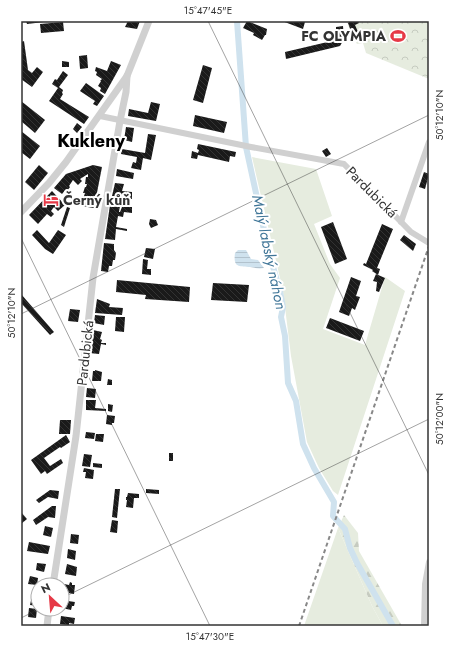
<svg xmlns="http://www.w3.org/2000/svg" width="450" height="647" viewBox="0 0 450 647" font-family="Jost,sans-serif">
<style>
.green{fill:#e6ecdf}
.forest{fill:url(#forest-firs)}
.park{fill:url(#park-crowns)}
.water{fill:url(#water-rules)}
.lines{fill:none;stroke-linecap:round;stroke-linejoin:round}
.canal{stroke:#cfe2ee;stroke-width:6}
.building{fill:url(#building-back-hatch)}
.minor{stroke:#d0d0d0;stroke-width:6}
.tertiary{stroke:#d0d0d0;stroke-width:7}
.rail{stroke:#888;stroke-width:2;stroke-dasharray:4 3;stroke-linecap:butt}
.ticks{fill:none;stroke:#333;stroke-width:1;stroke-opacity:0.45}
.labels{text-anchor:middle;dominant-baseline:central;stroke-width:4;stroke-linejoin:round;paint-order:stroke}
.poi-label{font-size:14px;font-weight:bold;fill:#333;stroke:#fff;text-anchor:end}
.street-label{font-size:14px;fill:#333;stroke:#fff}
.water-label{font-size:15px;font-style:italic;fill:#3f7597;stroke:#fff}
.district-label{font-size:18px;font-weight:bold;fill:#000;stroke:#fff}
.neatline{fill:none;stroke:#333;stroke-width:1.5}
.ticks-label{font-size:10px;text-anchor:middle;fill:#333}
</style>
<defs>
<pattern id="forest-firs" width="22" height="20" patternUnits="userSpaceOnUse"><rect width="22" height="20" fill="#e6ecdf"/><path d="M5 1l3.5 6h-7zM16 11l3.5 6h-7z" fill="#c6cbc0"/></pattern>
<pattern id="park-crowns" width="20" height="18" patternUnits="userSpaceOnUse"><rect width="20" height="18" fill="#e6ecdf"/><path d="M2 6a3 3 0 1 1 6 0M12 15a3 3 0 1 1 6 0" fill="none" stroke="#c6cbc0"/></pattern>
<pattern id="water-rules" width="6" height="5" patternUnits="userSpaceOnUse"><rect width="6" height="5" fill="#cfe2ee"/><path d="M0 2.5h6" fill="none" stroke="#b2c2cd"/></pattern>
<pattern id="building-back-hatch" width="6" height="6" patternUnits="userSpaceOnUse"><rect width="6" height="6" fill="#1a1a1a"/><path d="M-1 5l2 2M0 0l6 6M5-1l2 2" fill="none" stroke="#333"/></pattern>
</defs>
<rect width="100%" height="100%" fill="#fff"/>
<g class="green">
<polygon points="252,157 316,169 332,216 314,224 330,264 340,278 323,329 365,345 385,277 405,291 338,495 333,491 319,468 307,442 291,356 283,291"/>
<polygon points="338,528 372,606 383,626 304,626"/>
</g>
<polygon class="forest" points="344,515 358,533 359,551 402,626 383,626 372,606 338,528"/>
<polygon class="park" points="347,21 429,21 429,79 366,53 363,43 357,44 351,34"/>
<path class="water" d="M238 250H246L251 259 258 260 264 268C259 269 255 268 250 267 239 266 233 268 235 253Z"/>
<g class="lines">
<polyline class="canal" points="237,21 246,147 269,253 280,291 283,307 281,317 285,336 288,383 296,401 303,444 314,468 334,502 333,516 345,529 350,548 357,563 393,626"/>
</g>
<g class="building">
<polygon points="26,21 44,21 44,22 27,24"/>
<polygon points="128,21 140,21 137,29 125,27"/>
<polygon points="247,21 267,29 266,35 265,35 262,40 253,35 254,33 243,28"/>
<polygon points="282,21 300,21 305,22 303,29"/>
<polygon points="350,21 358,21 359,23 355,25 358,32 352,34 348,23"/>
<polygon points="63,22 64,31 41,33 40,24"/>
<polygon points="343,26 344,39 340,46 286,59 285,52 336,40 336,27"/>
<polygon points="24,41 28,70 32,73 37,67 43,72 32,87 21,79 21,42"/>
<polygon points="87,55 88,68 80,69 79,56"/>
<polygon points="62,61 69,62 69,67 62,67"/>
<polygon points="111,61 121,65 105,94 100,91 101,88 98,86 101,81 100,81 102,79 96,75 97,72 95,71 96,67 107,71"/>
<polygon points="203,65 212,68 203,103 193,100"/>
<polygon points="63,71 68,75 59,87 63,90 62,93 63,94 60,99 89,117 84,124 49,101 58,88 52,84 55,79 57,80"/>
<polygon points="86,83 104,96 97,106 93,104 95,101 80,91"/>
<polygon points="21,101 45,120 35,133 21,121"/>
<polygon points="151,102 160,104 156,121 128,116 129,109 148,113"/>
<polygon points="195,115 227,122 224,133 193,126"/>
<polygon points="77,123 82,127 77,133 73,129"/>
<polygon points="126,127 134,128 132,142 124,140"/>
<polygon points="21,131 40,146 30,159 21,152"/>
<polygon points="148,134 156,135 151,160 143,158 141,170 131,168 133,162 136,163 137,157 121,154 122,149 145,153"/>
<polygon points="198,144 236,152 235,157 230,156 229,162 198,155 197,159 191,158 192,151 198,153 199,150 197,149"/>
<polygon points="327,148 331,154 326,157 322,151"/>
<polygon points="39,165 48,173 34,190 25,182"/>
<polygon points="93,165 102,167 94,208 81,206 83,196 84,196 85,193 83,193 85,187 86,187 87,184 85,184 86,177 88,177 88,174 80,179 82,181 78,185 73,180 69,186 70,187 68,190 66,189 62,194 54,188 66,174"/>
<polygon points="117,169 134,173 133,179 116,176"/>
<polygon points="424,172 429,174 425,189 419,187"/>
<polygon points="115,183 124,184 122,191 132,192 132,199 112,196"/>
<polygon points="52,191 65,205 58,211 54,207 51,211 54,214 51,217 47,214 38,224 29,215"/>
<polygon points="111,198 121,200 119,212 120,212 122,207 132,207 132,213 124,212 123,217 118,216 116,227 127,229 127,231 116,229 115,240 105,239"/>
<polygon points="67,207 70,208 64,227 61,225"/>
<polygon points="150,219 156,220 158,225 151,228 149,224"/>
<polygon points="333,222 347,259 335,264 321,227"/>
<polygon points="382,224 393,229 377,268 380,269 378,275 372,271 373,270 363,265 364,263 366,264"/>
<polygon points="37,230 49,243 58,230 66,235 53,254 45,249 32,235"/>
<polygon points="404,235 416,244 413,251 400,240"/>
<polygon points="104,243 114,244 114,250 116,253 115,260 113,260 112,266 109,266 108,272 101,271"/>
<polygon points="146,248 155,249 153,259 144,257"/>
<polygon points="143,259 148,260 147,269 151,269 151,275 142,274"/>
<polygon points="376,274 385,278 379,292 376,291 377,282 373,281"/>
<polygon points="351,277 361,281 356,296 360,297 355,310 352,308 349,316 339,312"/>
<polygon points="117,280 190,287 189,302 145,299 146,295 116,292"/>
<polygon points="213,283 249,285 247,302 211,300"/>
<polygon points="21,294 54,332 50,335 21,303"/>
<polygon points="97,299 110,304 109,307 123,308 122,315 95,313"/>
<polygon points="70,309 80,310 78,322 68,321"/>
<polygon points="95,315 105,316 104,325 94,323"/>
<polygon points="116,317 125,317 124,332 115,331"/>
<polygon points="330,318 364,331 360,341 326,328"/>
<polygon points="93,330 102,332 100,339 102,340 101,343 106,343 106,345 101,344 99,354 89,353"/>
<polygon points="95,370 102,372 101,381 92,381 93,371 95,371"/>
<polygon points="108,379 112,380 112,385 107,385"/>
<polygon points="87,388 96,389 95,398 86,397"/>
<polygon points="86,400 96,400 95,408 106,409 106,411 86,410"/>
<polygon points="108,404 113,405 112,412 108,411"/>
<polygon points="107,415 115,416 114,423 112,423 112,425 106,424"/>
<polygon points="60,420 71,420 70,434 59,434"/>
<polygon points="86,432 95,433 94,439 85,438"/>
<polygon points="96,434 104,434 103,442 95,441"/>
<polygon points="66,435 70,442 61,448 60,447 44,458 50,466 61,459 63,463 47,474 45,471 41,474 31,460"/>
<rect x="169" y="453" width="4" height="8"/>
<polygon points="84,454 92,455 90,467 82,466"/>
<polygon points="93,463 102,464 102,468 93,467"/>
<polygon points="84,468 94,470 93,479 85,478 86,472 83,472"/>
<polygon points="115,489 120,489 117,518 112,517"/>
<polygon points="146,489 159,490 159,494 146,493"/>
<polygon points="50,490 59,491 58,499 48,497 39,503 36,500"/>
<polygon points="128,493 139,494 139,498 134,498 133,508 126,507 127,500 126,500 126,497 127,497"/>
<polygon points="52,506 56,506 55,518 48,517 36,525 33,520"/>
<polygon points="21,512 27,519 21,524"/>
<polygon points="112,520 118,521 117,533 110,532"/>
<polygon points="45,526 53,528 51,537 43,535"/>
<polygon points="71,534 79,535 78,544 70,543"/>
<polygon points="29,542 50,546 48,554 27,551"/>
<polygon points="68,549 76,551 75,560 67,558"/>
<polygon points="37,563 46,564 44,572 36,570"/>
<polygon points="67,564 77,567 76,576 65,574"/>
<polygon points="30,576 38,578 37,585 28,584"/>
<polygon points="70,582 72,583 72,585 75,585 74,594 63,592 64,584 69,585"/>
<polygon points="32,596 38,597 38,606 30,605"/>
<polygon points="64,599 68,599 68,601 75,602 74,606 72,606 71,610 62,608 62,600 64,601"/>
<polygon points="29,608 37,609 36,618 28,617"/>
<polygon points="61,616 75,618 74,624 69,623 69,625 60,624"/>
</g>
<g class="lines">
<g class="minor">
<polyline points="100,116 251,147 344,164 411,232 429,243"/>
<polyline points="401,222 429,142"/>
<polyline points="424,626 425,584 429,562"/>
</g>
<g class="tertiary">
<polyline points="21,212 49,183 66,162 127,76 149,21"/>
<polyline points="53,585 76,436 93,278 120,121 126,92 127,76"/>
<polyline points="47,626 49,609"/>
</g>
<polyline class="rail" points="299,626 429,246"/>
</g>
<path class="ticks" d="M208 21 429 475M21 238 210 626M21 314 429 115M62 598 429 419M21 618 39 609"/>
<defs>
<g id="stadium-bare" transform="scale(1.2)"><path d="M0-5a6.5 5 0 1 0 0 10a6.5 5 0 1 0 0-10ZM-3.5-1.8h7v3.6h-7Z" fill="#e63946" stroke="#fff" stroke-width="2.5" paint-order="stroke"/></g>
<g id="hotel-bare" transform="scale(1.2)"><path d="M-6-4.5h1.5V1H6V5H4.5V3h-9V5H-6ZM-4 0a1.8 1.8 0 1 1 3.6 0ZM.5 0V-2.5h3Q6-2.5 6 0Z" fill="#e63946" stroke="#fff" stroke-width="2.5" paint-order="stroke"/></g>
</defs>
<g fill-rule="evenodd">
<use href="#stadium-bare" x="398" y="36"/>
<use href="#hotel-bare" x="51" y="200"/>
</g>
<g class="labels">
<g class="poi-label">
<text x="386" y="36">FC OLYMPIA</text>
<text x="63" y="200" text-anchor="start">Černý kůň</text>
</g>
<g class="street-label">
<text transform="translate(372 192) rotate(45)">Pardubická</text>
<text transform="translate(85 353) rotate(-84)">Pardubická</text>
</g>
<g class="water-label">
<text transform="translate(269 252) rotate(78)">Malý labský náhon</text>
</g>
<g class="district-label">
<text x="91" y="141">Kukleny</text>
</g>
</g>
<rect width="450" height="647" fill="none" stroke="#ffffff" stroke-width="44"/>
<g transform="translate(50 597) rotate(334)"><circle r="19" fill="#ffffff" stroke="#adadad"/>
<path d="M0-3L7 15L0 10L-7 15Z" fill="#e63946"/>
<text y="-6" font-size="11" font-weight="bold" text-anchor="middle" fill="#333333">N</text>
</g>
<rect x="22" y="22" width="406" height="603" class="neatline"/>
<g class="ticks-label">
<text x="208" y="14">15°47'45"E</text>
<text transform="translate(439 115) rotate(-90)" y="4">50°12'10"N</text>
<text transform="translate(11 313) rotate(-90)" y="4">50°12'10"N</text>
<text transform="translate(439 419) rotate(-90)" y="4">50°12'00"N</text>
<text x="210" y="640">15°47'30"E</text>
</g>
</svg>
